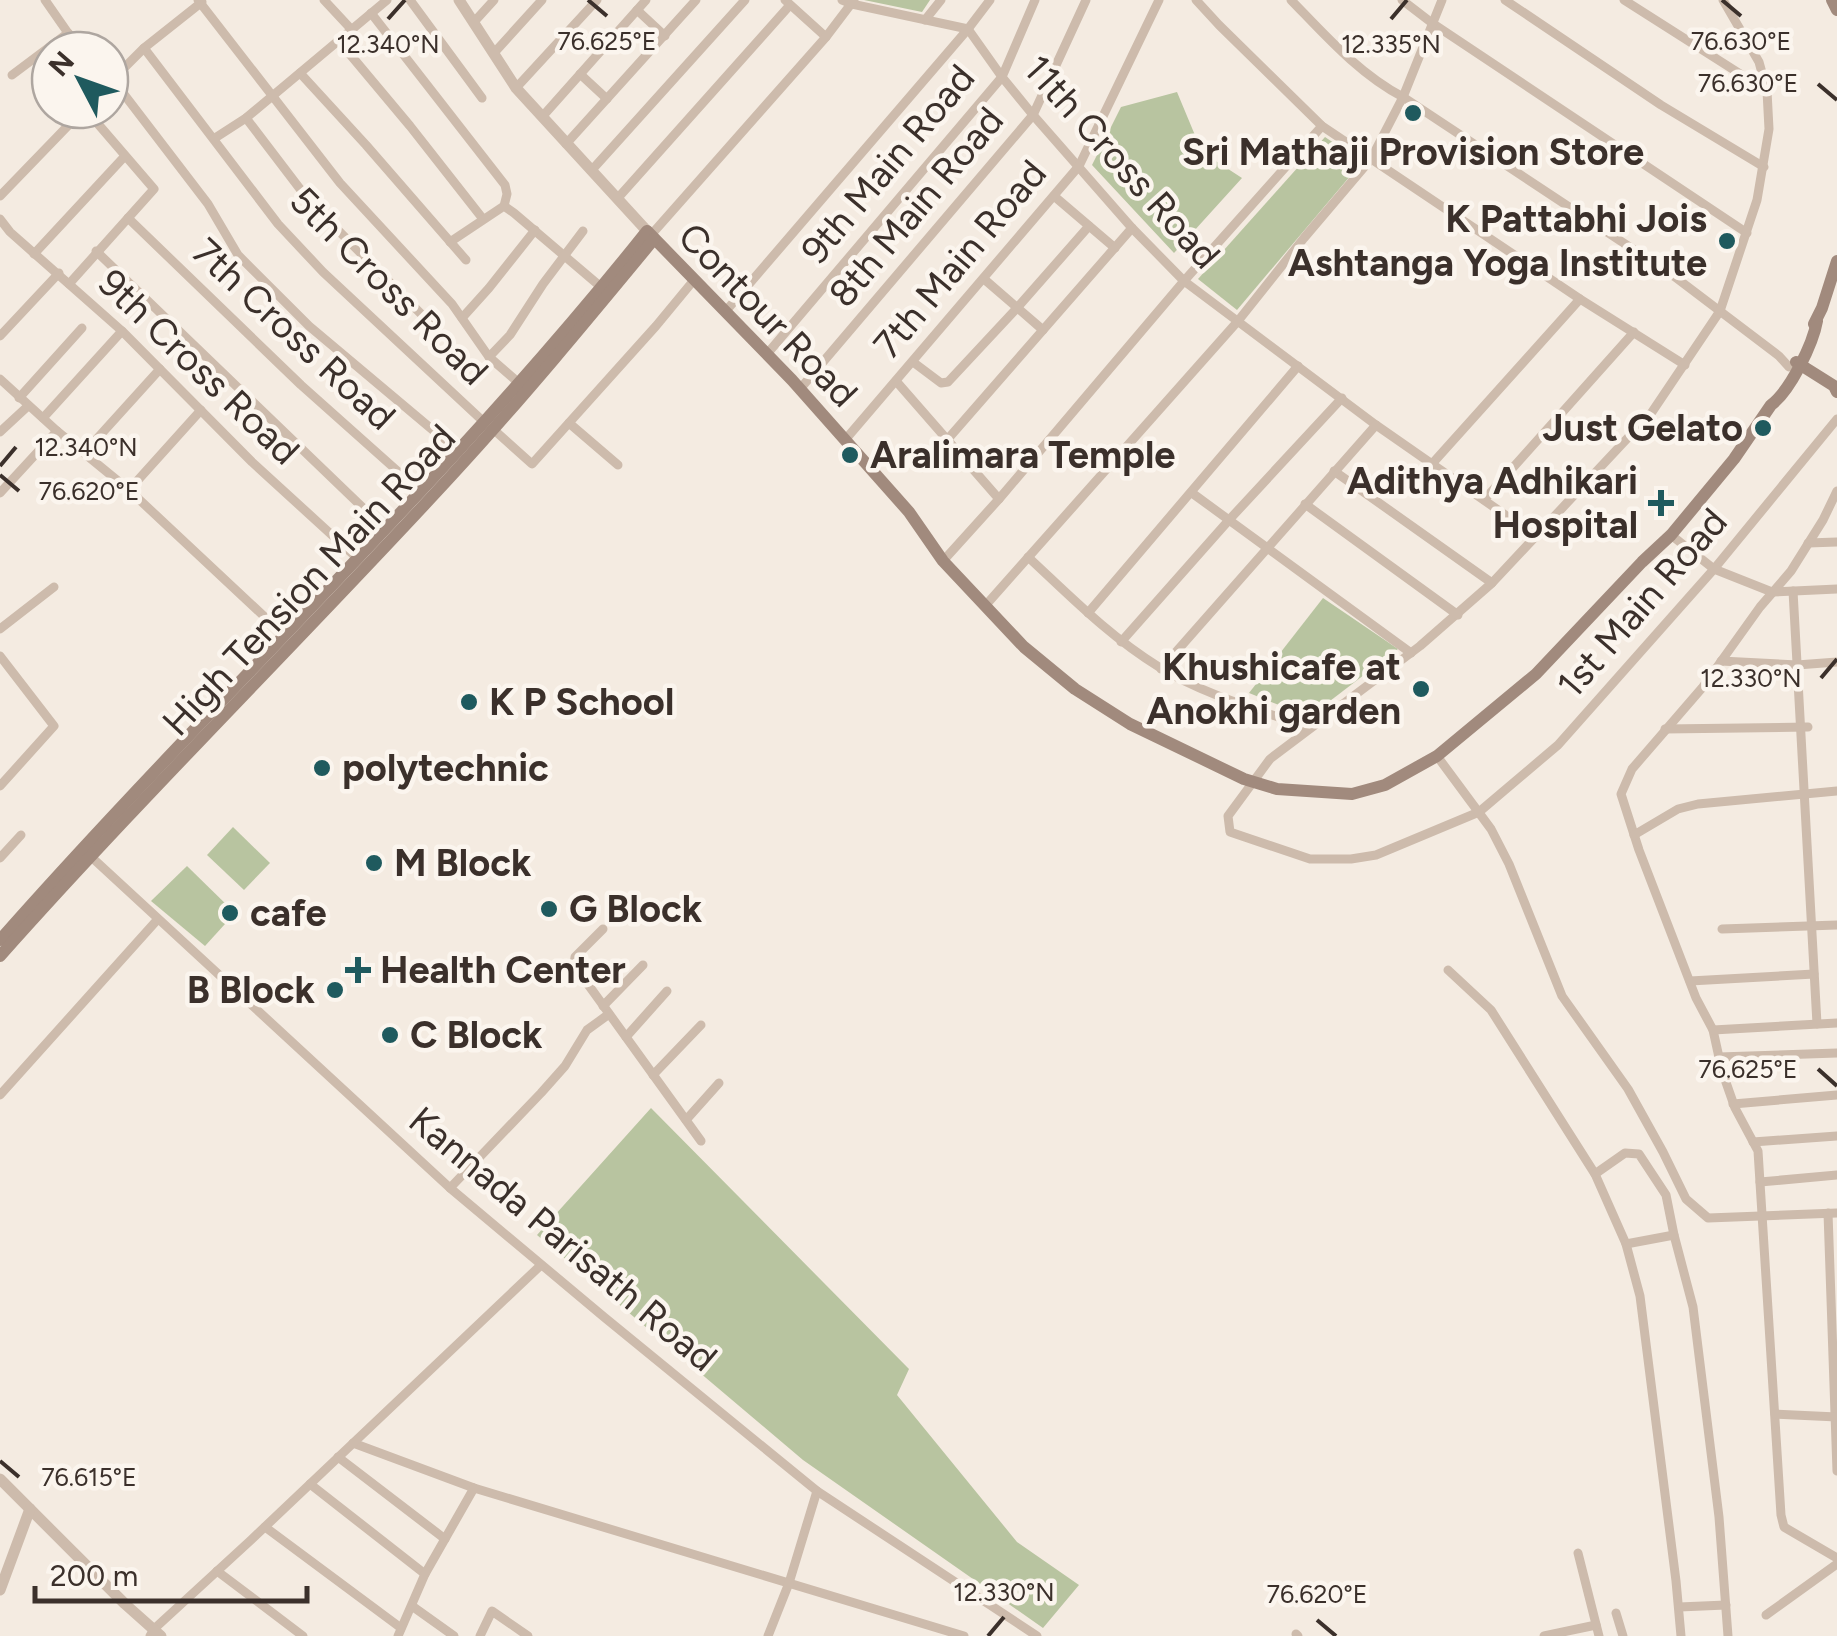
<svg xmlns="http://www.w3.org/2000/svg" width="1837" height="1636" viewBox="0 0 1837 1636" font-family="Figtree,sans-serif">
<style>
.green{fill:#b8c4a0}
.lines{fill:none;stroke-linecap:round;stroke-linejoin:round}
.minor{stroke:#cdbbac;stroke-width:9}
.tertiary{stroke:#cdbbac;stroke-width:11}
.secondary{stroke:#a18a7d;stroke-width:12}
.ticks{fill:none;stroke:#3b302b;stroke-width:4}
.poi-dot{fill:#1f5a5e;stroke:#fbf5ee;stroke-width:4}
.labels{text-anchor:middle;dominant-baseline:central;stroke-width:9;stroke-linejoin:round;paint-order:stroke}
.poi-label{font-size:38px;font-weight:bold;fill:#3b302b;stroke:#fbf5ee;text-anchor:start}
.street-label{font-size:38px;fill:#3b302b;stroke:#fbf5ee}
.ticks-label{font-size:25px;text-anchor:middle;fill:#3b302b;stroke:#fbf5ee;stroke-width:9;stroke-linejoin:round;paint-order:stroke}
</style>
<rect width="100%" height="100%" fill="#f4ebe1"/>
<g class="green">
<polygon points="864,0 930,0 922,12"/>
<polygon points="1177,92 1202,152 1242,178 1174,253 1092,165 1121,107"/>
<polygon points="1325,137 1362,162 1237,310 1198,279"/>
<polygon points="1323,598 1398,649 1309,717 1249,693"/>
<polygon points="233,827 270,863 244,890 207,855"/>
<polygon points="187,866 235,913 205,946 151,901"/>
<polygon points="651,1108 909,1369 897,1395 1017,1542 1079,1585 1043,1628 803,1460 537,1235"/>
</g>
<g class="lines">
<g class="minor">
<polyline points="45,0 68,33 85,50"/>
<polyline points="198,0 340,183 452,304 489,357 520,384"/>
<polyline points="324,0 351,29"/>
<polyline points="410,0 482,98"/>
<polyline points="785,0 826,37"/>
<polyline points="842,0 852,4 968,29"/>
<polyline points="1196,0 1219,25 1322,126 1580,299 1685,365"/>
<path d="M1291 0C1325 35 1359 74 1403 97L1675 277 1779 356 1789 367"/>
<polyline points="1402,0 1432,23 1747,233"/>
<polyline points="1505,0 1661,105 1764,167"/>
<polyline points="1624,0 1767,91"/>
<polyline points="1723,0 1759,62 1767,91 1769,129 1757,200 1720,311 1652,412 1492,583 1420,646 1270,759 1228,816 1230,832 1310,859 1351,859 1376,855 1479,812 1558,745 1714,569 1837,419"/>
<polyline points="637,10 665,36"/>
<polyline points="371,13 505,185 507,194 504,206"/>
<polyline points="925,20 941,0"/>
<polyline points="474,22 494,0"/>
<polyline points="968,29 1002,77 1033,115 1132,228 1184,281 1376,425 1534,535"/>
<polyline points="338,40 410,126 483,219"/>
<polyline points="144,48 278,224 323,272 485,423"/>
<polyline points="494,53 542,0"/>
<polyline points="300,73 366,145 466,260"/>
<polyline points="580,74 607,99"/>
<polyline points="12,75 68,33"/>
<polyline points="110,76 208,204 238,255 309,326 459,452"/>
<polyline points="112,80 144,48 202,2"/>
<polyline points="516,88 597,0"/>
<polyline points="542,117 646,0"/>
<polyline points="246,118 310,202 440,333"/>
<polyline points="215,138 246,118 387,0"/>
<polyline points="566,144 696,0"/>
<polyline points="591,171 745,0"/>
<polyline points="0,196 83,110"/>
<polyline points="1054,196 1115,248"/>
<polyline points="617,199 790,5"/>
<polyline points="128,218 301,385 421,492"/>
<polyline points="0,219 10,232 122,331 252,462 357,558"/>
<polyline points="651,235 826,37 854,0"/>
<polyline points="450,242 504,206 514,213 601,287"/>
<polyline points="96,251 385,529"/>
<polyline points="34,254 124,157"/>
<polyline points="984,279 1043,330"/>
<polyline points="69,284 154,189 86,110"/>
<polyline points="725,312 968,29 990,0"/>
<polyline points="462,318 489,288 535,230"/>
<polyline points="0,336 59,273"/>
<polyline points="767,354 1002,77 1035,0"/>
<polyline points="489,357 510,335 543,284 583,231"/>
<polyline points="913,362 941,383 948,382 1017,308 1089,226"/>
<polyline points="0,379 57,431 129,490 284,635"/>
<polyline points="896,381 999,499"/>
<polyline points="800,389 1033,115 1086,0"/>
<polyline points="19,398 82,328"/>
<polyline points="43,418 122,331"/>
<polyline points="569,423 618,465"/>
<polyline points="493,429 532,464 656,326 694,280"/>
<polyline points="0,432 28,406"/>
<polyline points="845,440 1079,166 1159,0"/>
<polyline points="947,440 1132,228"/>
<polyline points="84,453 160,369"/>
<polyline points="1431,465 1580,299"/>
<polyline points="1334,471 1492,583"/>
<polyline points="129,490 201,410"/>
<polyline points="1837,491 1823,520 1791,571 1760,607 1702,688 1632,769 1621,794 1639,850 1696,998 1713,1030 1722,1071 1735,1108 1758,1151 1781,1515 1784,1527 1837,1558"/>
<polyline points="0,493 57,431"/>
<polyline points="1192,493 1411,653"/>
<polyline points="1484,500 1634,332"/>
<polyline points="1305,504 1458,615"/>
<polyline points="1671,535 1714,569 1772,592 1837,589"/>
<polyline points="1808,543 1837,542"/>
<path d="M1028 557C1070 596 1110 637 1159 667 1204 695 1260 710 1310 728"/>
<polyline points="943,561 999,499 1184,281 1322,126"/>
<polyline points="1793,591 1817,1024"/>
<polyline points="985,606 1238,321 1304,238 1371,159 1403,97 1442,0"/>
<polyline points="1088,613 1298,366"/>
<polyline points="0,629 54,587"/>
<polyline points="1121,642 1229,520 1342,398"/>
<polyline points="0,656 54,726 0,786"/>
<polyline points="1721,661 1797,665 1837,662"/>
<polyline points="1161,669 1376,425"/>
<polyline points="1665,729 1808,727"/>
<polyline points="1437,756 1491,829 1509,864 1562,996 1628,1089 1663,1152 1686,1199 1708,1218 1837,1213"/>
<polyline points="1634,835 1678,809 1698,804 1837,791"/>
<polyline points="87,853 450,1188 604,1317 817,1491 1037,1636"/>
<polyline points="0,858 21,835"/>
<polyline points="603,929 575,957 574,965 701,1141"/>
<polyline points="1722,929 1837,925"/>
<polyline points="1448,970 1491,1010 1595,1174 1626,1244 1640,1296 1676,1581 1681,1636"/>
<polyline points="1690,981 1814,974"/>
<polyline points="603,1006 643,965"/>
<polyline points="1713,1030 1837,1023"/>
<polyline points="626,1037 667,991"/>
<polyline points="1719,1057 1837,1053"/>
<polyline points="653,1075 701,1025"/>
<polyline points="0,1095 158,919"/>
<polyline points="1733,1104 1837,1095"/>
<polyline points="686,1120 719,1083"/>
<polyline points="1753,1142 1837,1136"/>
<polyline points="1595,1174 1625,1153 1639,1154 1666,1195 1674,1235 1693,1307 1719,1517 1728,1636"/>
<polyline points="1760,1182 1837,1175"/>
<polyline points="450,1188 541,1093 565,1066 587,1030 609,1014"/>
<polyline points="1828,1213 1837,1471"/>
<polyline points="1626,1244 1674,1235"/>
<polyline points="1775,1414 1837,1417"/>
<polyline points="353,1443 474,1488 964,1636"/>
<polyline points="338,1457 445,1539"/>
<polyline points="310,1484 425,1574"/>
<polyline points="265,1527 401,1628"/>
<polyline points="1578,1553 1599,1636"/>
<polyline points="217,1571 303,1636"/>
<polyline points="412,1606 454,1636"/>
<polyline points="1679,1607 1726,1605"/>
<polyline points="1616,1613 1623,1636"/>
<polyline points="1766,1615 1837,1564"/>
<polyline points="1296,1634 1298,1636"/>
<polyline points="150,1636 154,1629 251,1540 541,1265"/>
<polyline points="398,1636 425,1574 474,1488"/>
<polyline points="480,1636 492,1611 528,1636"/>
<polyline points="768,1636 789,1583 817,1491"/>
<polyline points="1544,1636 1596,1625"/>
</g>
<g class="tertiary">
<polyline points="459,0 516,88 647,231"/>
<polyline points="0,1479 125,1604 161,1636"/>
<polyline points="0,1590 30,1509"/>
</g>
<g class="secondary">
<polyline points="1832,0 1837,10"/>
<polyline points="1814,324 1822,308 1837,261"/>
<polyline points="1796,362 1834,386 1837,392"/>
<path d="M0 940C212 700 447 482 647 231L792 380 909 512 943 561 1024 647 1075 689 1130 724 1244 779 1277 789 1352 794 1385 785 1437 756 1536 674 1642 562 1671 535 1734 459 1771 405C1790 391 1813 344 1817 321"/>
<path d="M0 956C146 792 303 637 452 475 522 399 588 319 654 239"/>
</g>
</g>
<path class="ticks" d="M588 0 607 16M1722 0 1741 16M388 19 405 0M1391 19 1407 0M1818 84 1837 100M0 466 16 447M0 475 19 491M1821 678 1837 659M1818 1069 1837 1086M0 1461 19 1477M1317 1620 1336 1636M988 1636 1004 1617"/>
<g class="poi-dot">
<circle cx="1413" cy="113" r="10"/>
<circle cx="1727" cy="241" r="10"/>
<circle cx="1763" cy="428" r="10"/>
<circle cx="850" cy="455" r="10"/>
<path d="M1656 488h10v10h10v10h-10v10h-10v-10h-10v-10h10z"/>
<circle cx="1421" cy="689" r="10"/>
<circle cx="469" cy="702" r="10"/>
<circle cx="322" cy="768" r="10"/>
<circle cx="374" cy="863" r="10"/>
<circle cx="549" cy="909" r="10"/>
<circle cx="230" cy="913" r="10"/>
<path d="M353 955h10v10h10v10h-10v10h-10v-10h-10v-10h10z"/>
<circle cx="335" cy="990" r="10"/>
<circle cx="390" cy="1035" r="10"/>
</g>
<g class="labels">
<g class="poi-label">
<text x="1413" y="152" text-anchor="middle">Sri Mathaji Provision Store</text>
<text x="1707" y="219" text-anchor="end">K Pattabhi Jois<tspan x="1707" dy="44">Ashtanga Yoga Institute</tspan></text>
<text x="1743" y="428" text-anchor="end">Just Gelato</text>
<text x="870" y="455">Aralimara Temple</text>
<text x="1638" y="481" text-anchor="end">Adithya Adhikari<tspan x="1638" dy="44">Hospital</tspan></text>
<text x="1401" y="667" text-anchor="end">Khushicafe at<tspan x="1401" dy="44">Anokhi garden</tspan></text>
<text x="489" y="702">K P School</text>
<text x="342" y="768">polytechnic</text>
<text x="394" y="863">M Block</text>
<text x="569" y="909">G Block</text>
<text x="250" y="913">cafe</text>
<text x="380" y="970">Health Center</text>
<text x="315" y="990" text-anchor="end">B Block</text>
<text x="410" y="1035">C Block</text>
</g>
<g class="street-label">
<text transform="translate(1122 162) rotate(48)">11th Cross Road</text>
<text transform="translate(888 164) rotate(-50)">9th Main Road</text>
<text transform="translate(916 207) rotate(-50)">8th Main Road</text>
<text transform="translate(960 259) rotate(-50)">7th Main Road</text>
<text transform="translate(389 286) rotate(45)">5th Cross Road</text>
<text transform="translate(768 315) rotate(46)">Contour Road</text>
<text transform="translate(294 334) rotate(43)">7th Cross Road</text>
<text transform="translate(199 367) rotate(44)">9th Cross Road</text>
<text transform="translate(309 580) rotate(-47)">High Tension Main Road</text>
<text transform="translate(1642 603) rotate(-49)">1st Main Road</text>
<text transform="translate(563 1239) rotate(40)">Kannada Parisath Road</text>
</g>
</g>
<g class="ticks-label">
<text x="1741" y="50">76.630°E</text>
<text x="607" y="50">76.625°E</text>
<text x="388" y="53">12.340°N</text>
<text x="1391" y="53">12.335°N</text>
<text x="1748" y="92">76.630°E</text>
<text x="86" y="456">12.340°N</text>
<text x="89" y="500">76.620°E</text>
<text x="1751" y="687">12.330°N</text>
<text x="1748" y="1078">76.625°E</text>
<text x="89" y="1486">76.615°E</text>
<text x="1004" y="1601">12.330°N</text>
<text x="1317" y="1603">76.620°E</text>
</g>
<g transform="translate(80 80) rotate(311)"><circle r="48" fill="#fbf5ee" stroke="#aea6a0" stroke-width="2.5"/>
<path d="M0-8L18 38L0 25L-18 38Z" fill="#1f5a5e"/>
<text y="-15" font-size="28" font-weight="bold" text-anchor="middle" fill="#3b302b">N</text>
</g>
<path d="M35 1586v15h272v-15" fill="none" stroke="#3b302b" stroke-width="5"/>
<text x="50" y="1586" font-size="30" fill="#3b302b" stroke="#fbf5ee" stroke-width="8" paint-order="stroke">200 m</text>
</svg>
